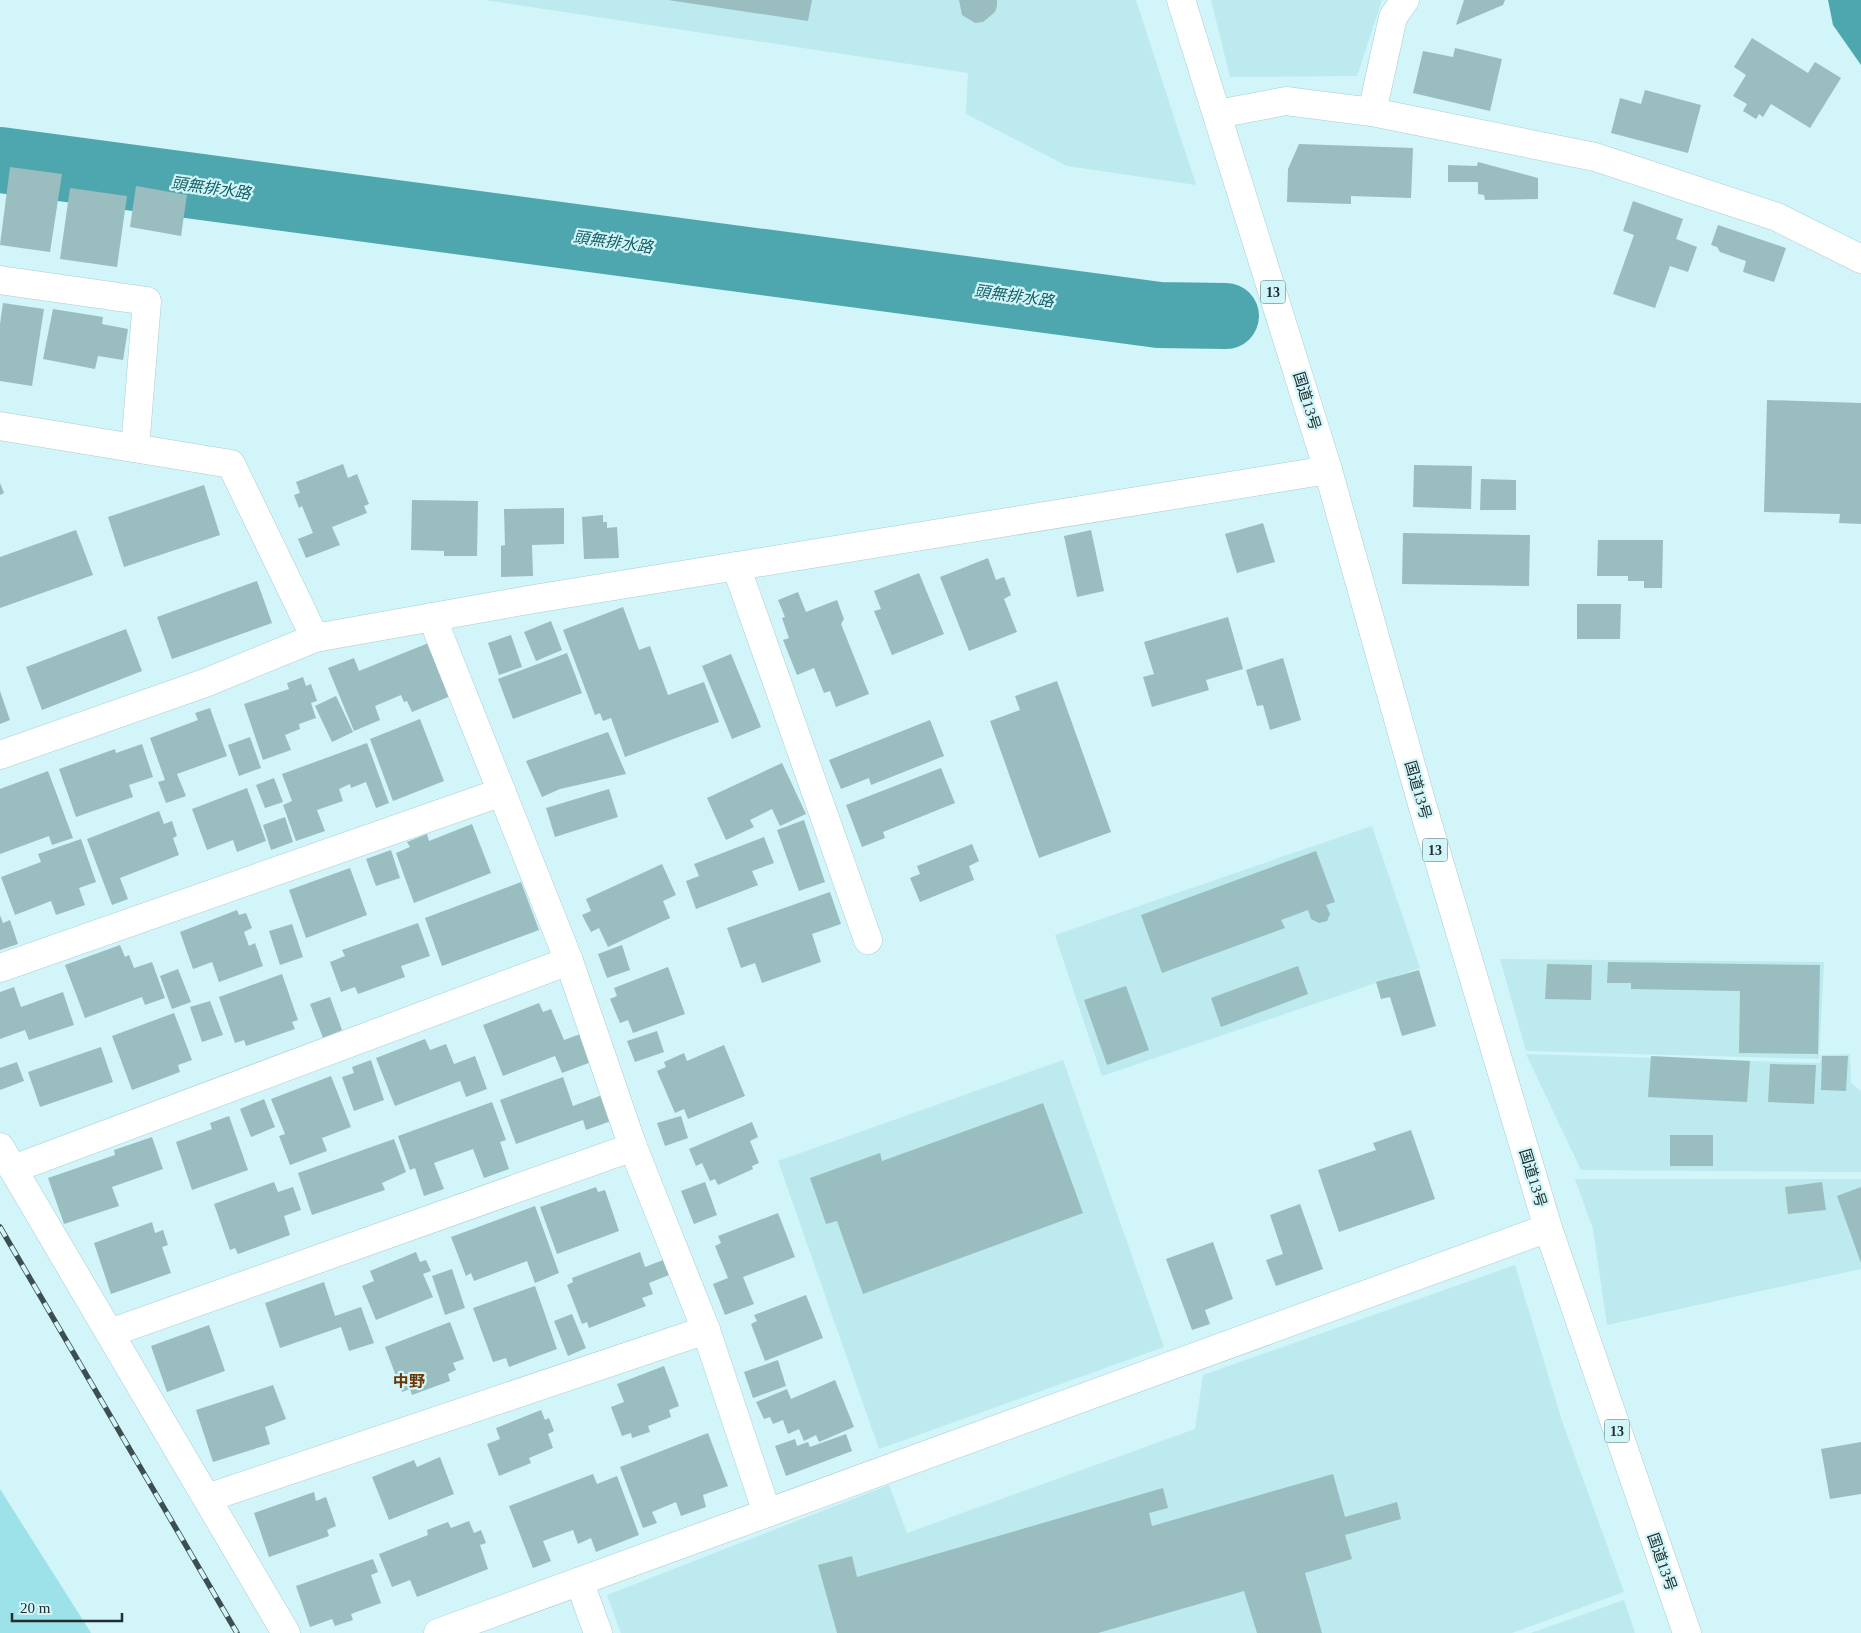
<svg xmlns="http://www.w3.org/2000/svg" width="1861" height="1633" viewBox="0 0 1861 1633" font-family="'Times New Roman','Noto Sans JP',serif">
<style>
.built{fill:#bdeaee}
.green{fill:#9ce2e8}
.water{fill:#4ea7ae}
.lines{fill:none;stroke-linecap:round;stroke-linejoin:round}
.river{stroke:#4ea7ae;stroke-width:66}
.building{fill:#9abdc0}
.minor-casing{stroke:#aacdd0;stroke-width:29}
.trunk-casing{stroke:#aacdd0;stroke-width:29}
.minor{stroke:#fff;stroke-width:28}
.trunk{stroke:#fff;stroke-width:28}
.rail-casing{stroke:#3c4e4f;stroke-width:5.5}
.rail{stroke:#d1f5f8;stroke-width:4;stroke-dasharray:11;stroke-linecap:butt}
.labels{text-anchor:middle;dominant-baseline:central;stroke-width:4.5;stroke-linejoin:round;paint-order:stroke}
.shield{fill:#d1f5f8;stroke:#566a6c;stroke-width:1}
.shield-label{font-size:14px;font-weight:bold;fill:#212f30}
.street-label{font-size:15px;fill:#212f30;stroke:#d1f5f8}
.water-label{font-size:16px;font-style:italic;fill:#176066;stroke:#d1f5f8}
.neighbourhood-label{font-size:16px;font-weight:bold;fill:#6f3402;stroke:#d1f5f8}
</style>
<rect width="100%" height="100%" fill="#d1f5f8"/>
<g class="built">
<polygon points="485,0 1136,0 1196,185 1067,166 966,114 968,73"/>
<polygon points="1211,0 1382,0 1357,76 1230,77"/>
<polygon points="1372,826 1420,968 1102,1076 1055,935"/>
<polygon points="1500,959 1824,962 1819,1059 1526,1051"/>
<polygon points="1526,1054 1820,1063 1821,1055 1850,1054 1851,1083 1861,1091 1861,1172 1581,1170"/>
<polygon points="1063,1060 1164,1347 879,1449 778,1161"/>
<polygon points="1575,1179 1861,1179 1861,1269 1607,1325 1593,1229"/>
<polygon points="1515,1265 1562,1421 1624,1592 1512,1633 621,1633 607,1595 889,1485 907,1533 1195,1429 1203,1375"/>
<polygon points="1624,1600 1635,1633 1531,1633"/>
</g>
<polygon class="green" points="0,1489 91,1633 0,1633"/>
<polygon class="water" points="1828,0 1861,0 1861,65 1833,25"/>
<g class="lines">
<polyline class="river" points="0,160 1159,315 1226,316"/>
</g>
<g class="building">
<polygon points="668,0 812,0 808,21"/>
<polygon points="959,0 997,0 997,6 995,12 983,22 975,23 962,15"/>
<polygon points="1464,0 1505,0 1503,5 1456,25"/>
<polygon points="1752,38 1808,73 1815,62 1841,78 1810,128 1771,104 1763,117 1759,114 1756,119 1743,111 1747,104 1733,96 1746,75 1734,67"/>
<polygon points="1455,48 1502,59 1490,111 1413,93 1423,51 1453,57"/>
<polygon points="1645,90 1701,105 1688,153 1611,133 1620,98 1641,104"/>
<polygon points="1299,144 1413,148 1411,198 1351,196 1351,204 1287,202 1288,169"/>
<polygon points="1478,162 1538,178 1538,199 1485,200 1484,195 1478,194 1478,182 1448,182 1448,165 1477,166"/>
<polygon points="10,167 62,174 50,252 0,245"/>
<polygon points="136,186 187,195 181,236 130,227"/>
<polygon points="70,188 127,196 117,267 60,259"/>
<polygon points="1633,201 1683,219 1676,239 1697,247 1688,272 1670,266 1655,308 1613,294 1634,235 1623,231"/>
<polygon points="1718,225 1786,248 1774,282 1743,272 1746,261 1720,252 1717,247 1711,245"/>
<polygon points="3,303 44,309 32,386 0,381 0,324"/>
<polygon points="53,309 103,317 102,324 128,329 123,360 98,356 95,369 43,359"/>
<polygon points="1767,400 1861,403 1861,524 1839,523 1840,514 1764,512"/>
<polygon points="343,464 348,478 357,474 369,504 364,506 367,513 332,527 340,545 306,558 298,539 313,533 302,506 299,508 294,495 300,493 296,482"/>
<polygon points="1414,465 1472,466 1471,509 1413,507"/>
<polygon points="1481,479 1516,480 1516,510 1480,510"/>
<polygon points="0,483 4,493 0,495"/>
<polygon points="204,485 220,535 124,567 108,517"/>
<polygon points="412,500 478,501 477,556 444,556 444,551 411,550"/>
<polygon points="564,508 564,544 532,545 533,576 501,577 501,546 505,545 504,509"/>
<polygon points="603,515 603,522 607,522 607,528 617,527 619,558 584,559 582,517"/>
<polygon points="1263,523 1275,562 1237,573 1225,534"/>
<polygon points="76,530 93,575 0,608 0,557"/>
<polygon points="1091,530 1104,591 1077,597 1064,536"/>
<polygon points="1403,533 1530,535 1529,586 1402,584"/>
<polygon points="1598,540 1663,540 1662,588 1644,588 1644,581 1628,581 1628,576 1597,576"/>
<polygon points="988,558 996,580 1004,577 1011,595 1004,599 1017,632 969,651 940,577"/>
<polygon points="919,573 944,634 892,655 874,611 881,609 874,591"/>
<polygon points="257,581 272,623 172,659 157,617"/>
<polygon points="798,592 806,612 837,600 844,619 841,624 869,694 836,707 830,691 824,693 814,668 797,675 783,640 789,638 782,618 785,617 778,600"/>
<polygon points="1577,604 1621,604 1620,639 1577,639"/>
<polygon points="623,607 639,650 650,646 668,695 704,682 719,722 625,757 611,718 603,721 600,713 595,715 563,630"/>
<polygon points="1228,617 1243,669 1206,680 1209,690 1152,707 1143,677 1154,674 1144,642"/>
<polygon points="551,621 562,650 536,661 524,632"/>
<polygon points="126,629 142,671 42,710 26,667"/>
<polygon points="511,635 522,667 499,675 488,643"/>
<polygon points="431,642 453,695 412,712 407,701 404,702 401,695 375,706 380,720 354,731 328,668 354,658 359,671"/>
<polygon points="567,653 582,693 513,719 498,679"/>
<polygon points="731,654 761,727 732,739 702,666"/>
<polygon points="1283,658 1301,720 1270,730 1263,705 1257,706 1246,670"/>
<polygon points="303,677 306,686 311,684 317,701 311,703 316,718 299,724 300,729 285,735 291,750 263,760 244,704 289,689 287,683"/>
<polygon points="1057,681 1111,832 1039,858 990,721 1020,710 1015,696"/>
<polygon points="0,691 10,720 0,724"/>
<polygon points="336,696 353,732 332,742 315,706"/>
<polygon points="210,708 227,756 177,774 186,796 166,803 158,782 165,780 150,738 198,720 195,713"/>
<polygon points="420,719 444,781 393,801 370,739"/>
<polygon points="930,720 944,756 871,785 869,778 841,789 829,760"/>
<polygon points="608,732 626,774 560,789 542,797 526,761"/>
<polygon points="250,737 261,768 239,776 228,745"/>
<polygon points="367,743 389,803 376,808 366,782 351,788 350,784 339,789 343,801 317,810 325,831 296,841 283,805 292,801 282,774"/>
<polygon points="142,744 153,777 129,785 133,797 76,817 59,769 115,749 116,753"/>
<polygon points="782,763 806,814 780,826 772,809 750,820 754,827 726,840 707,798"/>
<polygon points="941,768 955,803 883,832 885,838 862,847 846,805"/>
<polygon points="48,771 73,838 52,845 49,836 0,854 0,789"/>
<polygon points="274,778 283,802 265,808 256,785"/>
<polygon points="247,788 266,841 237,852 233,840 207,850 192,809"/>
<polygon points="609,789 618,817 555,837 546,808"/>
<polygon points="159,811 164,824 172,821 177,836 173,838 179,855 120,878 128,899 112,905 87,839"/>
<polygon points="285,817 293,842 271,850 263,825"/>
<polygon points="804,820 825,882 799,891 777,830"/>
<polygon points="472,824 491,873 414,903 396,853 410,847 407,842 427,834 429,841"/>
<polygon points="764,837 774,863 752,871 758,885 696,909 686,881 699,876 694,864"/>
<polygon points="81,839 96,882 79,888 85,905 56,915 51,901 15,915 1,877 41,862 38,854"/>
<polygon points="972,844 979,861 969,866 974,880 920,902 910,878 920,874 917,866"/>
<polygon points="391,850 400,878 376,886 366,859"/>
<polygon points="1316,851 1335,902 1326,905 1330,914 1327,921 1319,923 1311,919 1308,910 1281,920 1285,928 1162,973 1141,915"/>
<polygon points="662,864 676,895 663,901 670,918 608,947 599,928 591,932 582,915 591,911 586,899"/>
<polygon points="350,868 367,915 306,938 289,890"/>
<polygon points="521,882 539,930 442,966 425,918"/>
<polygon points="830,892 841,924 812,934 821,962 762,983 755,963 741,968 727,928"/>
<polygon points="237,910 239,915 246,913 252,928 244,932 249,946 255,943 263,966 219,982 212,962 193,969 180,932"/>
<polygon points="0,915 3,923 10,920 18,944 0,950"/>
<polygon points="418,923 430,956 401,966 405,977 358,994 355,987 341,992 330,962 345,956 342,950"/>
<polygon points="292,924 303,957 280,965 269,931"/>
<polygon points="120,945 125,957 129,955 134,968 152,962 165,998 145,1005 142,997 85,1018 65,965"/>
<polygon points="622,945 630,970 607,978 598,954"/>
<polygon points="1608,962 1820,965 1818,1054 1739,1053 1740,991 1631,989 1631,983 1607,983"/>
<polygon points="1547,964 1592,965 1591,1000 1545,999"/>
<polygon points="1298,966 1308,994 1221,1027 1211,998"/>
<polygon points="668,967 685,1014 633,1033 628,1020 620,1023 610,999 617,996 614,988"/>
<polygon points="178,969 191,1002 172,1009 160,976"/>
<polygon points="1419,970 1436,1026 1402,1036 1390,997 1381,999 1376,982"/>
<polygon points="282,974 298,1020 292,1022 295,1029 246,1046 244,1040 235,1043 219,997"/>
<polygon points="1126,986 1149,1050 1107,1065 1084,1000"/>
<polygon points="14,987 21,1007 63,992 74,1025 29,1040 25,1030 0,1039 0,992"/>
<polygon points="330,997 342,1030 323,1038 310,1004"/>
<polygon points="210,1001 223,1035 202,1042 190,1007"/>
<polygon points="539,1003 543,1012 551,1009 564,1040 583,1033 594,1061 562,1073 555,1056 503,1076 483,1025"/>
<polygon points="174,1013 192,1060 178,1065 180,1072 132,1090 112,1036"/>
<polygon points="657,1031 664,1052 635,1062 627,1041"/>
<polygon points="425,1039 430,1050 446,1044 454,1064 475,1056 487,1089 466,1097 460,1081 395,1106 376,1058"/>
<polygon points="724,1045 745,1096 688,1119 684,1109 675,1113 657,1071 666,1067 664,1062 684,1053 687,1061"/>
<polygon points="101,1047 113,1082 40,1107 28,1072"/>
<polygon points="1651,1056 1750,1061 1747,1102 1648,1097"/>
<polygon points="1822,1056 1848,1056 1846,1091 1821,1090"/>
<polygon points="371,1060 384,1100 354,1111 342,1077 354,1073 352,1067"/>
<polygon points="17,1062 24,1081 0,1090 0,1068"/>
<polygon points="1770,1064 1816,1065 1814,1104 1768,1102"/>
<polygon points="331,1076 351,1127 322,1138 327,1151 290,1165 279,1136 285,1134 271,1099"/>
<polygon points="563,1077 573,1106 605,1094 614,1120 586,1130 583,1120 516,1144 500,1100"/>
<polygon points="264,1099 275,1127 251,1137 240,1109"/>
<polygon points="492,1102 506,1140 500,1142 509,1169 484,1178 473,1149 434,1163 444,1189 424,1196 415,1168 410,1170 398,1136"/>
<polygon points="1043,1103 1083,1213 863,1294 837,1221 826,1224 810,1178 880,1153 882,1161"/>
<polygon points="229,1116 248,1170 192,1190 176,1142 212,1129 210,1123"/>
<polygon points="681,1116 688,1138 665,1146 657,1123"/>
<polygon points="752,1122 758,1137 750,1141 759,1163 752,1166 753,1169 718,1185 715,1179 710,1181 702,1163 696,1166 689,1149"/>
<polygon points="1411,1130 1435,1199 1339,1232 1318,1170 1376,1150 1373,1143"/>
<rect x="1670" y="1135" width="43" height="31"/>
<polygon points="152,1137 163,1169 112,1187 119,1206 64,1224 48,1178 115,1155 114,1150"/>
<polygon points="394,1139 406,1172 382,1183 385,1190 312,1215 298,1173"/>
<polygon points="274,1182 278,1192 293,1187 301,1210 284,1216 290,1235 238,1254 235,1248 230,1250 214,1204"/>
<polygon points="705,1182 717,1215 694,1224 681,1191"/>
<polygon points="1822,1182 1826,1210 1788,1214 1785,1187"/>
<polygon points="596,1187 598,1192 605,1190 619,1231 557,1254 540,1207"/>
<polygon points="1861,1187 1861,1263 1837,1196"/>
<polygon points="1300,1204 1323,1269 1276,1286 1266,1260 1283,1254 1270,1215"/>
<polygon points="535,1206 559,1273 535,1283 527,1261 474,1281 471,1273 466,1276 451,1237"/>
<polygon points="778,1213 795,1257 743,1277 754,1304 725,1315 713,1284 728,1278 715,1246 721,1243 718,1236"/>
<polygon points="152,1222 155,1233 163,1230 168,1245 162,1247 171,1273 111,1294 94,1243"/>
<polygon points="1213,1242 1233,1299 1205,1310 1210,1324 1192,1330 1166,1259"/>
<polygon points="416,1252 420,1262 426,1260 431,1271 423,1274 433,1297 376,1320 362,1286 374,1281 370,1271"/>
<polygon points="640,1252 645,1267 663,1260 669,1275 649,1283 653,1294 642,1298 646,1306 589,1328 587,1322 582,1324 567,1285 573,1282 572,1278"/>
<polygon points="452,1269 465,1308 445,1315 432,1276"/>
<polygon points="324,1282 335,1316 361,1307 374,1343 349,1351 341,1327 280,1348 265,1303"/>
<polygon points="535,1286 557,1349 509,1367 506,1358 493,1362 473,1308"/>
<polygon points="806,1295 823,1338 765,1361 751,1324 757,1321 754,1315"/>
<polygon points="572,1314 586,1348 568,1356 554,1321"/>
<polygon points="450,1322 464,1359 453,1363 456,1370 448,1374 450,1381 412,1395 410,1389 402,1392 385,1347"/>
<polygon points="209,1325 225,1371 167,1392 151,1346"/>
<polygon points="778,1360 786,1386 753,1398 744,1372"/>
<polygon points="664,1366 679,1406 669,1410 671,1417 648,1426 650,1432 632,1438 631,1433 622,1436 611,1407 624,1402 617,1384"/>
<polygon points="835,1380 854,1427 819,1442 816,1435 804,1441 799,1429 788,1434 783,1420 773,1424 770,1417 764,1419 756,1402 787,1389 791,1399"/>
<polygon points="273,1385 286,1419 265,1427 270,1444 213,1462 196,1410"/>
<polygon points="541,1410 545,1420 549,1418 554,1431 548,1434 553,1448 529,1458 531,1463 499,1476 487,1444 500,1439 496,1428"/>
<polygon points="708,1433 728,1486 703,1495 706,1507 681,1516 676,1502 652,1512 657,1523 643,1528 620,1467"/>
<polygon points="846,1434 852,1451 786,1476 775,1446 795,1439 797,1446 808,1442 810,1447"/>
<polygon points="1861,1442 1861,1494 1830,1499 1821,1449"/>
<polygon points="440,1457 454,1494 389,1520 372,1477 414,1460 417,1467"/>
<polygon points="593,1474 597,1484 617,1476 639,1535 596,1552 591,1538 578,1544 573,1530 543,1541 551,1561 533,1568 509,1506"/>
<polygon points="1333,1474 1345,1517 1397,1502 1401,1519 1345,1535 1352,1559 1305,1573 1322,1633 1257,1633 1244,1591 1098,1633 837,1633 818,1565 852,1556 857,1577 1163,1488 1168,1508 1149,1513 1152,1526"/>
<polygon points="314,1492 316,1501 326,1497 336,1526 327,1530 329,1536 269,1557 254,1513"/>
<polygon points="469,1521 474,1533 481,1530 486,1543 480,1545 488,1569 417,1597 410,1580 392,1587 379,1554 428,1535 427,1530 448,1522 451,1528"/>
<polygon points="373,1559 378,1572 371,1575 381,1603 351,1614 353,1620 335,1626 332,1619 310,1627 296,1586"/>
</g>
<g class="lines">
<g class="minor-casing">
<g id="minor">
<polyline points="1372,112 1393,17 1405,0"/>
<polyline points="1217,114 1286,101 1372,112 1595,157 1777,217 1861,259"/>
<polyline points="0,280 147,301 135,448"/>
<polyline points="0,426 231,464 315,638"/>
<polyline points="736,566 868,940"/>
<polyline points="432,617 569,961 633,1147 706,1330 767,1513"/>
<polyline points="0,755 205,683 315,638 534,599 1328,470"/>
<polyline points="0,968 502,792"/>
<polyline points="0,1147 286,1633"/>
<polyline points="13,1169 569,961"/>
<polyline points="110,1333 633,1147"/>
<polyline points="207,1498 706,1330"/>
<polyline points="580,1583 598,1633"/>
<polyline points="438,1633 1548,1228"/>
</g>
</g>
<g class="trunk-casing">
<polyline id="trunk" points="1181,0 1328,470 1422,804 1548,1228 1687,1633"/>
</g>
<use href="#minor" class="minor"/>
<use href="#trunk" class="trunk"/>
<g class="rail-casing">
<polyline id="rail" points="0,1227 237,1633"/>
</g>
<use href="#rail" class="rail"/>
</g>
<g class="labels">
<g class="shield">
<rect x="1260.5" y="280.5" width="25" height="23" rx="4"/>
<rect x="1422.5" y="838.5" width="25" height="23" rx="4"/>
<rect x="1604.5" y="1419.5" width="25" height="23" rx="4"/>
</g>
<g class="shield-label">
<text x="1273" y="292">13</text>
<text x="1435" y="850">13</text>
<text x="1617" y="1431">13</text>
</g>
<g class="street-label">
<text transform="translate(1307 401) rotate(73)">国道13号</text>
<text transform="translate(1418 790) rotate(74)">国道13号</text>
<text transform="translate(1533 1178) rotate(73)">国道13号</text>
<text transform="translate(1662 1562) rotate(71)">国道13号</text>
</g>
<g class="water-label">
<text transform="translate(211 188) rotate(8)">頭無排水路</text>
<text transform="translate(613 242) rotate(8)">頭無排水路</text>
<text transform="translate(1014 296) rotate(8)">頭無排水路</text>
</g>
<g class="neighbourhood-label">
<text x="409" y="1381">中野</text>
</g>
</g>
<path d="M12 1613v8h110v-8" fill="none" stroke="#212f30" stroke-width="2.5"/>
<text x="20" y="1613" font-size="15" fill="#212f30" stroke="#d1f5f8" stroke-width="4" paint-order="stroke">20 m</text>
</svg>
